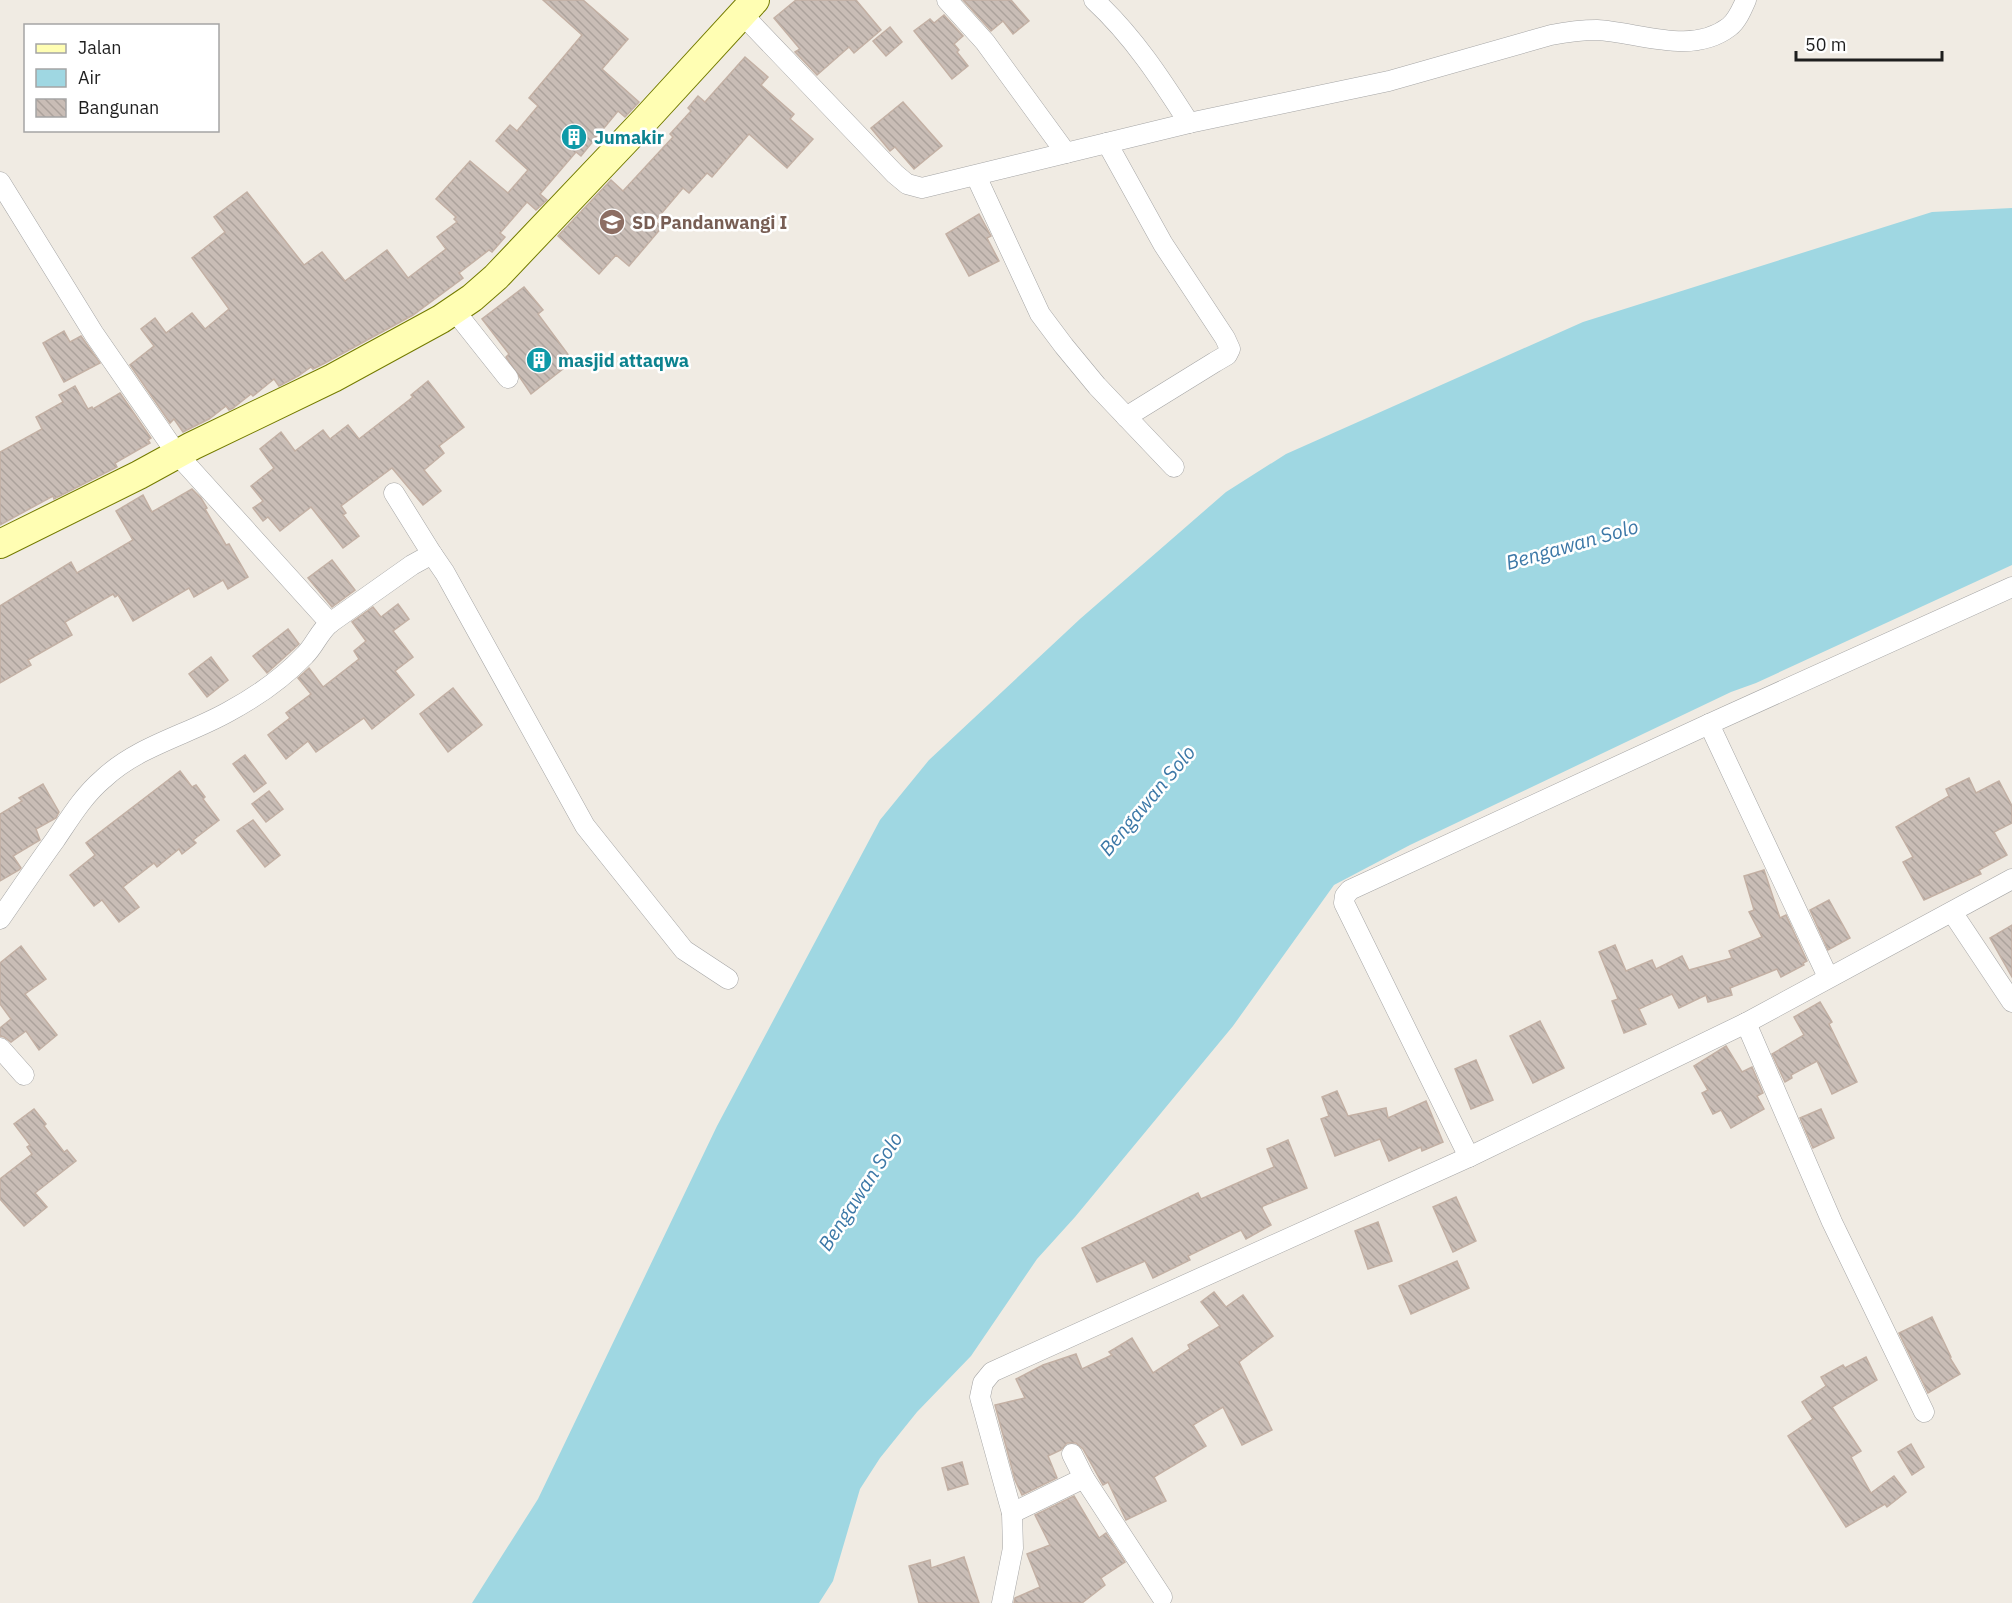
<svg xmlns="http://www.w3.org/2000/svg" width="2012" height="1603" viewBox="0 0 2012 1603" font-family="'IBM Plex Sans',sans-serif">
<style>
.water{fill:#9fd7e2}
.building{fill:url(#building-back-hatch);stroke:#c3b0a4;stroke-width:1.5}
.lines{fill:none;stroke-linecap:round;stroke-linejoin:round}
.street-casing{stroke:#a5a5a5;stroke-width:21}
.secondary-casing{stroke:#747b00;stroke-width:30}
.street{stroke:#fff;stroke-width:20}
.secondary{stroke:#fffeb3;stroke-width:28}
.labels{text-anchor:middle;dominant-baseline:central;stroke-width:5;stroke-linejoin:round;paint-order:stroke}
.culture-label{font-size:18px;font-weight:bold;fill:#0d838f;stroke:#fff;text-anchor:start}
.education-label{font-size:18px;font-weight:bold;fill:#785e54;stroke:#fff;text-anchor:start}
.water-label{font-size:20px;font-style:italic;fill:#3c78a7;stroke:#fff}
</style>
<defs>
<pattern id="building-back-hatch" width="6" height="6" patternUnits="userSpaceOnUse" patternTransform="scale(1.5)"><rect width="6" height="6" fill="#c9bdb6"/><path d="M-1 5l2 2M0 0l6 6M5-1l2 2" fill="none" stroke="#aca29c"/></pattern>
</defs>
<rect width="100%" height="100%" fill="#f0ebe3"/>
<polygon class="water" points="2012,208 2012,565 1756,683 1731,692 1410,845 1334,885 1233,1026 1075,1217 1037,1259 971,1356 917,1412 880,1458 860,1489 833,1581 819,1603 472,1603 538,1499 717,1126 880,820 929,760 1080,619 1226,492 1286,454 1583,322 1932,212"/>
<g class="building">
<polygon points="543,0 583,0 628,39 602,69 639,102 625,117 618,111 581,156 576,152 540,194 547,200 536,210 527,202 500,233 505,237 492,252 489,250 459,273 463,278 413,315 325,363 313,369 311,367 298,376 279,386 274,379 253,396 251,394 233,408 229,410 226,406 209,419 183,432 174,419 170,423 130,365 154,346 141,329 155,318 166,333 192,313 205,329 229,309 192,258 225,232 214,217 247,192 304,265 322,252 345,281 387,250 408,278 446,249 437,237 457,222 454,219 456,217 436,199 470,161 508,193 528,170 496,141 510,125 517,131 538,106 529,98 582,35"/>
<polygon points="796,0 856,0 881,30 854,53 849,47 817,75 795,52 800,49 774,18"/>
<polygon points="963,0 1011,0 1029,21 1013,34 1003,21 991,31"/>
<polygon points="944,15 963,36 954,44 959,50 957,52 968,66 952,79 914,31 930,19 934,23"/>
<polygon points="890,27 902,42 886,56 873,41"/>
<polygon points="745,57 768,77 761,85 794,114 790,119 813,139 787,168 749,134 712,177 707,173 689,193 683,188 655,221 662,227 629,266 616,255 599,274 558,236 611,180 623,191 673,137 670,134 691,111 688,108 698,96 705,102"/>
<polygon points="903,102 942,146 914,169 895,147 890,151 871,128"/>
<polygon points="979,214 991,236 987,238 999,261 969,276 946,234"/>
<polygon points="524,287 543,310 538,314 573,361 531,394 506,357 509,354 482,319"/>
<polygon points="64,331 70,342 81,336 100,363 64,382 43,343"/>
<polygon points="428,381 464,427 439,446 444,453 424,470 441,491 423,505 392,468 341,506 346,513 343,515 359,536 343,548 311,507 280,531 268,517 263,521 253,508 263,501 251,486 274,468 260,449 281,432 295,451 323,430 330,439 348,425 359,439 413,397 411,395"/>
<polygon points="75,386 88,409 92,407 93,409 120,393 151,438 148,440 150,443 115,463 117,467 54,499 53,496 0,525 0,452 42,429 36,417 63,402 59,395"/>
<polygon points="192,489 201,498 207,508 205,509 226,545 229,544 248,577 228,589 223,580 194,597 189,588 133,621 118,595 115,597 113,594 65,622 72,635 28,660 31,665 0,683 0,606 71,562 77,573 133,540 116,511 143,495 152,512"/>
<polygon points="332,560 355,590 332,607 308,578"/>
<polygon points="398,604 409,619 393,631 413,657 395,671 414,695 372,729 364,718 316,752 308,741 286,759 268,735 290,718 286,713 311,694 298,678 309,668 323,687 359,659 354,651 366,641 352,622 373,607 381,617"/>
<polygon points="288,629 299,644 267,673 253,656"/>
<polygon points="211,657 228,680 207,697 189,674"/>
<polygon points="453,688 482,725 448,752 420,714"/>
<polygon points="245,755 266,783 254,792 233,764"/>
<polygon points="180,771 192,787 196,785 205,797 203,799 219,820 193,840 196,843 182,854 179,849 157,867 154,863 123,887 139,907 119,922 102,900 94,906 70,875 95,855 86,843"/>
<polygon points="1969,778 1976,793 1999,781 2012,806 2012,823 1994,832 2007,855 1979,870 1981,874 1924,900 1903,862 1913,857 1896,827 1949,796 1946,789"/>
<polygon points="43,784 59,812 56,818 36,829 40,840 13,856 21,868 19,870 0,881 0,814 22,801 19,798"/>
<polygon points="269,791 283,809 266,822 252,804"/>
<polygon points="253,820 280,855 265,867 237,831"/>
<polygon points="1764,870 1780,918 1786,915 1807,961 1803,963 1804,965 1781,977 1777,969 1730,988 1732,995 1708,1002 1706,995 1679,1008 1672,994 1639,1009 1646,1024 1624,1033 1612,1001 1618,999 1599,952 1615,945 1626,971 1652,960 1656,969 1682,956 1689,970 1732,958 1729,951 1762,937 1749,912 1754,910 1744,876"/>
<polygon points="1829,900 1850,938 1828,950 1810,910"/>
<polygon points="2012,925 2012,977 1990,938"/>
<polygon points="21,946 46,979 25,994 57,1035 39,1050 26,1031 11,1042 4,1037 0,1036 0,1028 11,1019 0,1004 0,963"/>
<polygon points="1820,1002 1832,1022 1829,1024 1857,1082 1832,1094 1817,1061 1791,1075 1792,1078 1785,1082 1772,1054 1804,1035 1794,1017"/>
<polygon points="1540,1021 1564,1068 1533,1083 1510,1036"/>
<polygon points="1726,1046 1742,1072 1752,1067 1763,1093 1757,1096 1764,1109 1731,1128 1721,1110 1713,1114 1702,1093 1708,1090 1694,1066"/>
<polygon points="1476,1060 1493,1100 1471,1109 1455,1069"/>
<polygon points="1337,1091 1348,1116 1386,1108 1388,1118 1426,1101 1443,1142 1422,1151 1421,1147 1389,1161 1380,1139 1335,1156 1321,1119 1329,1116 1322,1097"/>
<polygon points="34,1109 46,1124 44,1126 64,1152 67,1150 76,1161 35,1193 47,1207 24,1226 0,1199 0,1179 32,1154 27,1147 30,1145 14,1124"/>
<polygon points="1821,1109 1834,1138 1813,1148 1800,1118"/>
<polygon points="1288,1140 1307,1188 1263,1206 1262,1208 1271,1225 1246,1239 1241,1230 1188,1256 1190,1260 1153,1278 1145,1261 1097,1282 1082,1248 1198,1193 1201,1199 1274,1167 1267,1149"/>
<polygon points="1456,1197 1476,1241 1453,1252 1433,1207"/>
<polygon points="1378,1222 1392,1261 1368,1269 1355,1231"/>
<polygon points="1457,1261 1469,1288 1411,1314 1399,1286"/>
<polygon points="1214,1292 1226,1307 1243,1295 1273,1336 1239,1362 1272,1430 1242,1445 1223,1407 1193,1425 1206,1446 1154,1477 1166,1501 1126,1520 1108,1482 1103,1485 1083,1449 1076,1443 1067,1443 1061,1450 1048,1456 1057,1478 1022,1495 1015,1480 995,1405 1025,1398 1016,1379 1043,1365 1076,1354 1082,1369 1112,1355 1109,1352 1132,1338 1153,1373 1190,1349 1188,1345 1220,1326 1201,1302"/>
<polygon points="1932,1317 1951,1357 1950,1358 1960,1374 1928,1393 1899,1333"/>
<polygon points="1866,1357 1877,1380 1832,1407 1861,1451 1851,1457 1871,1493 1894,1476 1906,1492 1887,1507 1885,1504 1846,1527 1788,1436 1813,1419 1802,1402 1826,1386 1821,1377 1843,1365 1845,1368"/>
<polygon points="1911,1444 1924,1467 1912,1475 1898,1452"/>
<polygon points="962,1462 968,1484 948,1490 942,1468"/>
<polygon points="1074,1496 1099,1538 1106,1533 1125,1562 1101,1578 1105,1585 1082,1603 1014,1603 1015,1598 1040,1587 1027,1554 1050,1545 1035,1515"/>
<polygon points="964,1557 979,1603 919,1603 909,1566 930,1560 931,1568"/>
</g>
<g class="lines">
<g class="street-casing">
<g id="street">
<polyline points="947,0 985,42 1066,153"/>
<path d="M1094 0C1133 36 1161 79 1189 123"/>
<path d="M742 14 895 174 907 184 922 188 1189 123 1389 81 1551 35C1566 32 1581 30 1597 30 1638 32 1691 56 1729 27 1737 21 1742 9 1746 0"/>
<polyline points="1107,143 1163,244 1225,338 1230,349 1227,355 1215,362 1126,417"/>
<polyline points="976,176 1040,314 1064,346 1097,386 1174,467"/>
<path d="M0 182 94 334 177 454 330 623C319 632 315 645 305 655 283 678 256 697 228 712 187 735 138 746 103 779 83 796 70 818 55 840 36 866 18 893 0 919"/>
<polyline points="454,310 508,378"/>
<polyline points="394,493 432,554"/>
<polyline points="330,623 412,565 432,554 445,573 585,826 684,950 728,979"/>
<polyline points="1709,724 1828,977"/>
<polyline points="1952,912 2012,1002"/>
<polyline points="1746,1023 1832,1222 1924,1412"/>
<polyline points="0,1048 24,1075"/>
<polyline points="1469,1157 1344,903 1345,896 1350,890 1709,724 2012,587"/>
<polyline points="1084,1478 1162,1597"/>
<polyline points="1012,1513 1084,1478 1072,1454"/>
<polyline points="1002,1603 1013,1548 1012,1513 980,1397 983,1383 992,1372 1469,1157 1746,1023 2012,879"/>
</g>
</g>
<g class="secondary-casing">
<polyline id="secondary" points="0,544 139,475 192,446 333,378 441,319 472,298 496,277 645,120 755,0"/>
</g>
<use href="#street" class="street"/>
<use href="#secondary" class="secondary"/>
</g>
<defs>
<g id="building-disc" transform="scale(1.35)"><circle r="9.5" fill="#0f9aa8" stroke="#fff"/><path d="M-4-6H4V6H1V3H-1V6H-4ZM-2.5-4.3h1.7v1.8h-1.7ZM.8-4.3h1.7v1.8H.8ZM-2.5-1h1.7V.8h-1.7ZM.8-1h1.7V.8H.8Z" fill="#fff"/></g>
<g id="school-disc" transform="scale(1.35)"><circle r="9.5" fill="#8d6e63" stroke="#fff"/><path d="M0-5L7-2L0 1L-7-2ZM-4 1L0 2.5L4 1V4Q0 6-4 4Z" fill="#fff"/></g>
</defs>
<g fill-rule="evenodd">
<use href="#building-disc" x="574" y="137"/>
<use href="#school-disc" x="612" y="222"/>
<use href="#building-disc" x="539" y="360"/>
</g>
<g class="labels">
<g class="culture-label">
<text x="594" y="137">Jumakir</text>
<text x="558" y="360">masjid attaqwa</text>
</g>
<g class="education-label">
<text x="632" y="222">SD Pandanwangi I</text>
</g>
<g class="water-label">
<text transform="translate(1572 544) rotate(-16)">Bengawan Solo</text>
<text transform="translate(1147 800) rotate(-50)">Bengawan Solo</text>
<text transform="translate(860 1191) rotate(-57)">Bengawan Solo</text>
</g>
</g>
<rect x="24" y="24" width="195" height="108" fill="#ffffff" stroke="#a5a5a5" stroke-width="1.5"/>
<rect x="36" y="44" width="30" height="9" fill="#fffeb3" stroke="#a5a5a5" stroke-width="1.5"/>
<text x="78" y="54" font-size="18" fill="#1e1e1e">Jalan</text>
<rect x="36" y="69" width="30" height="18" fill="#9fd7e2" stroke="#a5a5a5" stroke-width="1.5"/>
<text x="78" y="84" font-size="18" fill="#1e1e1e">Air</text>
<rect x="36" y="99" width="30" height="18" fill="url(#building-back-hatch)" stroke="#a5a5a5" stroke-width="1.5"/>
<text x="78" y="114" font-size="18" fill="#1e1e1e">Bangunan</text>
<path d="M1796 51v9h146v-9" fill="none" stroke="#1e1e1e" stroke-width="3"/>
<text x="1805" y="51" font-size="18" fill="#1e1e1e" stroke="#ffffff" stroke-width="4.5" paint-order="stroke">50 m</text>
</svg>
